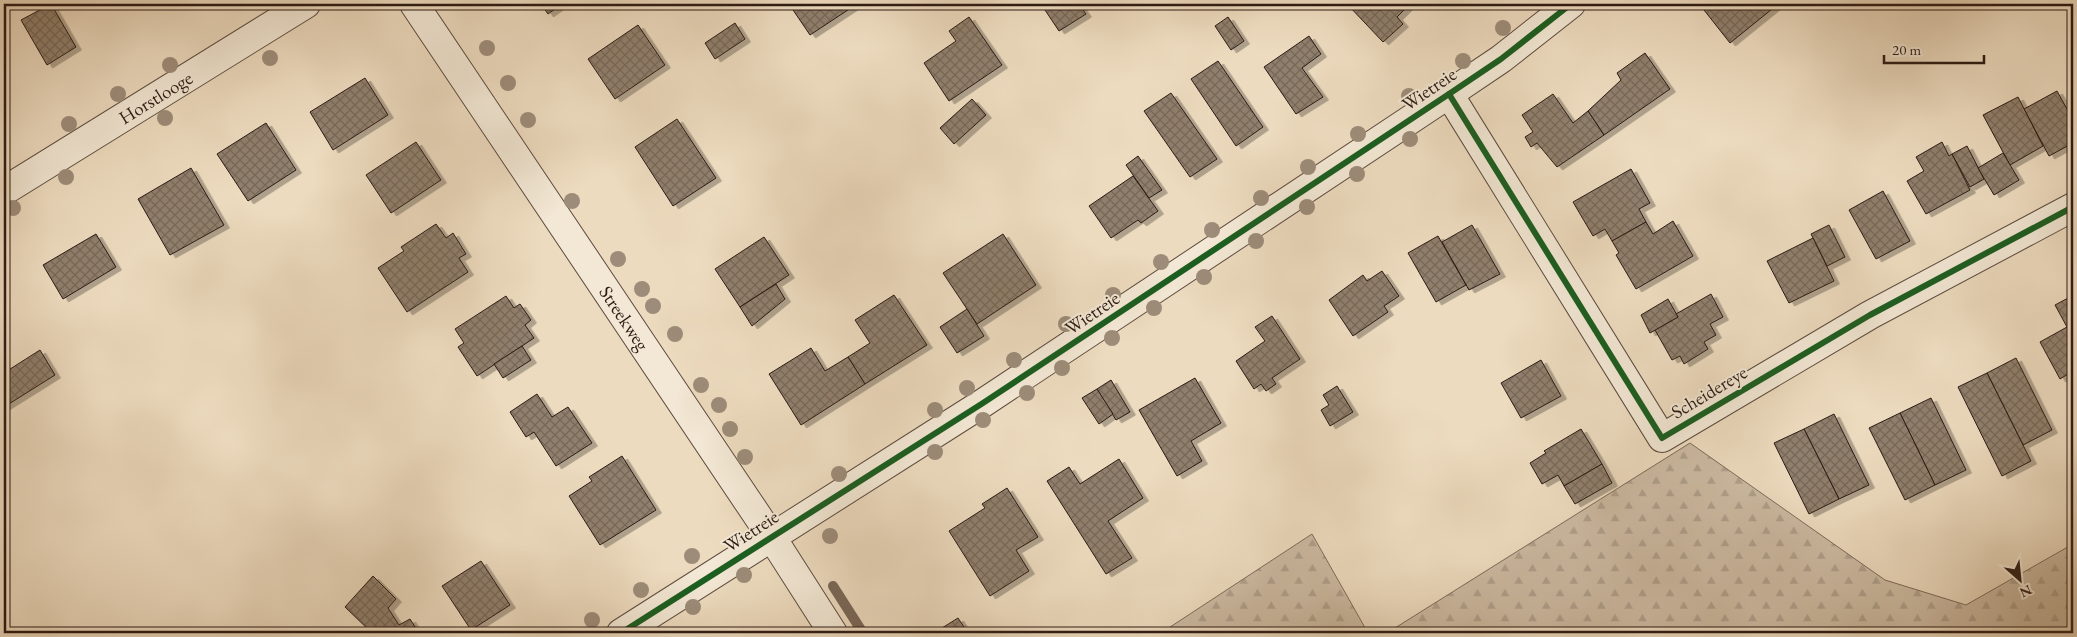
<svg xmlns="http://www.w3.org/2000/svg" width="2077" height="637" viewBox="0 0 2077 637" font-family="'EB Garamond',serif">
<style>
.forest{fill:url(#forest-firs);stroke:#7c6a5b}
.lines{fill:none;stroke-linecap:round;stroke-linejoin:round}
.stream{stroke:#786758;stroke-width:10}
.building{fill:url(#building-cross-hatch);stroke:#2c1b14;filter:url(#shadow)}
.minor-casing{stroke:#5c4b3f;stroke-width:30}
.minor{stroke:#f3e8d5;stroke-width:28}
.cycleway-casing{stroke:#f3e8d5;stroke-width:9}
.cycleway{stroke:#1b5e20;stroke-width:6}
.tree{fill:#9d8c79}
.labels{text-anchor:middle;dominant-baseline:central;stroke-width:4;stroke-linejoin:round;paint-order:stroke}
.street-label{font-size:19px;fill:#2c1b14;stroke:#f3e8d5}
</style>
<defs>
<pattern id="forest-firs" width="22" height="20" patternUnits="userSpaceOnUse" patternTransform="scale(1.25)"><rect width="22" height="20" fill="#ccbaa2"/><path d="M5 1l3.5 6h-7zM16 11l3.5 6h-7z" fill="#af9f8b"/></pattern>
<pattern id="building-cross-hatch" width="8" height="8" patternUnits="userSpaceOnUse" patternTransform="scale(1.25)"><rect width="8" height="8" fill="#907f6d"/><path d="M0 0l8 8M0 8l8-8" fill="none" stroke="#766758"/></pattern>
<filter id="shadow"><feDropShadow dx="5.5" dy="3" stdDeviation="0" flood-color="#0004"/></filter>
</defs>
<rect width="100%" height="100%" fill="#eddbbf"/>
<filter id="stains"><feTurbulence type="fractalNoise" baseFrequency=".004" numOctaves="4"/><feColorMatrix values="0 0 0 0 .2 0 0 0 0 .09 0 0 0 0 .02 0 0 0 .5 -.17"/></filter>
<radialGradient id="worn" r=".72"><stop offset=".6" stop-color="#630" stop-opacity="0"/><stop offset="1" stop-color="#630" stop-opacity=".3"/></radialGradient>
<g class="forest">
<polygon points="1690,443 1885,580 1966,605 2073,544 2073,633 1387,633"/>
<polygon points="1312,534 1368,633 1161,633"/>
</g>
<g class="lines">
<polyline class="stream" points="833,586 863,633"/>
</g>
<g class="building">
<polygon points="51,4 76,47 47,65 21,20"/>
<polygon points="541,4 562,4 548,14"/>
<polygon points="789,4 857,4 810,35"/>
<polygon points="1041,4 1079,4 1086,14 1059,31"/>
<polygon points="1347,4 1406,4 1407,7 1397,17 1403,24 1383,42"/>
<polygon points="1712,4 1776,4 1777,5 1730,43 1704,10"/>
<polygon points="969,17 1002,65 949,101 924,63 956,41 949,31"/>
<polygon points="1228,17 1244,41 1231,50 1215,26"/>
<polygon points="735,23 745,39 715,59 705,43"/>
<polygon points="638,25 665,65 615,99 588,59"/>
<polygon points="1309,36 1321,54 1302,68 1323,97 1296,114 1264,67"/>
<polygon points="1645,53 1670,89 1604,135 1588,111 1621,80 1617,73"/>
<polygon points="1218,61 1263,127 1236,146 1191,79"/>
<polygon points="365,78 388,115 333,150 310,112"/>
<polygon points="2057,91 2073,120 2073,143 2049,156 2024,109"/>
<polygon points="1171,93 1217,159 1190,177 1144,111"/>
<polygon points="1553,94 1573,123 1588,111 1604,135 1557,167 1537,143 1531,147 1525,137 1533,132 1522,115"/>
<polygon points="2018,97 2043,146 2010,165 1983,115"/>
<polygon points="972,99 986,115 954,144 940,128"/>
<polygon points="677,119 716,178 673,206 635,147"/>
<polygon points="266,123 296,170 248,201 217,154"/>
<polygon points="416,142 441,180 391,213 366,175"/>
<polygon points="1942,142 1949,156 1952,154 1970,190 1926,214 1907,181 1924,171 1916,157"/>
<polygon points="1967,146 1984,179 1970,187 1952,154"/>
<polygon points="2003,153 2019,180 1994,195 1978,168"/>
<polygon points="1138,156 1162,190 1149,198 1126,165"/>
<polygon points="191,168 224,225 170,255 138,199"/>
<polygon points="1631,169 1650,203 1639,209 1646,222 1612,241 1605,229 1593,236 1573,202"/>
<polygon points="1133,176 1158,211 1141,223 1138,220 1111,238 1089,206"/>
<polygon points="1883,191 1910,241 1876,259 1849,210"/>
<polygon points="1673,221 1693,256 1636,289 1616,255 1619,253 1612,241 1646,222 1653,234"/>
<polygon points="436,224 446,238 453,233 466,254 459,258 468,272 407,312 378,268 404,251 401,247"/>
<polygon points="1472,225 1500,274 1469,290 1442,242"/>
<polygon points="1829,225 1845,257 1827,266 1811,234"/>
<polygon points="96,234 116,267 63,299 43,265"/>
<polygon points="1003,234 1036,285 977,324 943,273"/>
<polygon points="1438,236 1466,285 1436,302 1408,253"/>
<polygon points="764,237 789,275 740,307 715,269"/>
<polygon points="1813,238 1834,281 1789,303 1767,261"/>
<polygon points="1382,271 1399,296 1384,306 1388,312 1353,336 1329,300 1363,275 1367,281"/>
<polygon points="776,284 785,299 752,326 740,307"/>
<polygon points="2073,290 2073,338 2055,305 2070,297 2068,293"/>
<polygon points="1711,294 1723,317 1710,324 1716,335 1704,342 1708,349 1684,364 1680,356 1672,360 1655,330 1678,317 1676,314"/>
<polygon points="894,295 927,345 865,384 848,357 870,343 855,320"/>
<polygon points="506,296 514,308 520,304 531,320 525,325 534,338 477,376 458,347 464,343 455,329"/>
<polygon points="1668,299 1678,317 1650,333 1641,315"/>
<polygon points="967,309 984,336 957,353 940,327"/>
<polygon points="1272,316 1300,359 1272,378 1276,384 1266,391 1261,384 1254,389 1236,361 1265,341 1255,327"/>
<polygon points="2067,327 2073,338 2073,371 2060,379 2040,342"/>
<polygon points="522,346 531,360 503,378 494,364"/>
<polygon points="811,348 825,371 848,357 865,384 801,425 769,374"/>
<polygon points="40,350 55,375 4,407 4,365 7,371"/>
<polygon points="2016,358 2052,430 2023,445 1987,373"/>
<polygon points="1541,360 1561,396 1521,418 1501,383"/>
<polygon points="1987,373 2031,461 2002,476 1958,387"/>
<polygon points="1195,378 1221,423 1191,441 1202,461 1177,476 1139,410"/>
<polygon points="1111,380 1130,412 1116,420 1097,389"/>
<polygon points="1337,386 1353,412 1330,426 1321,410 1329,405 1323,395"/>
<polygon points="1097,389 1113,414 1099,424 1082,398"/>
<polygon points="537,394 552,417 568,407 592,443 556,466 534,432 526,437 510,412"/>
<polygon points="1931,398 1966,470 1935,485 1900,413"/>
<polygon points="1900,413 1935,485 1905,500 1869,428"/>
<polygon points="1834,414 1869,485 1839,499 1804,429"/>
<polygon points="1581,429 1602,464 1564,486 1558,475 1542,484 1530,463 1546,453 1544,451"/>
<polygon points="1804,429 1839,499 1809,514 1774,443"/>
<polygon points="622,456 656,510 600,545 569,496 592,481 589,477"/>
<polygon points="1119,459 1143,498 1108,521 1132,558 1106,574 1047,481 1069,467 1080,484"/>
<polygon points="1602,464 1612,483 1575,504 1564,486"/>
<polygon points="1007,488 1038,537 1016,550 1029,571 990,596 949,531 985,508 982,504"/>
<polygon points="481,561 510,605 471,630 442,586"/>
<polygon points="373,576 396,599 388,608 399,625 410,619 419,633 372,633 345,607"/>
<polygon points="958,618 968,633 934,633"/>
</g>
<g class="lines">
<g class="minor-casing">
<g id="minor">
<path id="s1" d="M414 4 771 536 833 633"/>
<polyline points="1449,94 1662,438 1870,315 2073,207"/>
<path id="s2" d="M4 191 306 4"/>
<polyline points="621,633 983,403 1449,94 1501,59 1571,4"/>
</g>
</g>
<use href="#minor" class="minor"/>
<g class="cycleway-casing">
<g id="cycleway">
<polyline points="1449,94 1662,438 1870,315 2073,207"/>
<polyline points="621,633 983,403 1449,94 1501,59 1571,4"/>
</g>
</g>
<use href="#cycleway" class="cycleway"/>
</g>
<g class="tree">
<circle cx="1503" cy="28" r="8"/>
<circle cx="487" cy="48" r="8"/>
<circle cx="270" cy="58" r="8"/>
<circle cx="1463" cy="61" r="8"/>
<circle cx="170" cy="65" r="8"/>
<circle cx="508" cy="83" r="8"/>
<circle cx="118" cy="94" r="8"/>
<circle cx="1409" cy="96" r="8"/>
<circle cx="165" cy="118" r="8"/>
<circle cx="528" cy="120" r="8"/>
<circle cx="69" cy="124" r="8"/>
<circle cx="1358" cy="134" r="8"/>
<circle cx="1410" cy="139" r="8"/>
<circle cx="1308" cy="167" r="8"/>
<circle cx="1357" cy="174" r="8"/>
<circle cx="66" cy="177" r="8"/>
<circle cx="1261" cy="198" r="8"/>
<circle cx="572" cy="201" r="8"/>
<circle cx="1307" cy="207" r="8"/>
<circle cx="13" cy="208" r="8"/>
<circle cx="1212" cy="230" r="8"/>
<circle cx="1256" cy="241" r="8"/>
<circle cx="618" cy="259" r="8"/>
<circle cx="1161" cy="262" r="8"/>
<circle cx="1204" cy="277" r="8"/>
<circle cx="642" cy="289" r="8"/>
<circle cx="1113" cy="295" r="8"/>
<circle cx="653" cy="306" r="8"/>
<circle cx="1154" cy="308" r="8"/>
<circle cx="1066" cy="324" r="8"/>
<circle cx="675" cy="334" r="8"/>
<circle cx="1112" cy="338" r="8"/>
<circle cx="1014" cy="360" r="8"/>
<circle cx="1062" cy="368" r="8"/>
<circle cx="701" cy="385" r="8"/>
<circle cx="967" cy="388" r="8"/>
<circle cx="1027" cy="393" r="8"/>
<circle cx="719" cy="405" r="8"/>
<circle cx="935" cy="410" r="8"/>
<circle cx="983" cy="420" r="8"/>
<circle cx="730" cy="429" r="8"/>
<circle cx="935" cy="452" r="8"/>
<circle cx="745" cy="457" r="8"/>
<circle cx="839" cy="474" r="8"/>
<circle cx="830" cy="536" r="8"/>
<circle cx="692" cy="556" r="8"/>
<circle cx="744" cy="575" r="8"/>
<circle cx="641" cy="590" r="8"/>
<circle cx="693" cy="607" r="8"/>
<circle cx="592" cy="620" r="8"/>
</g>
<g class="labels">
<g class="street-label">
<text transform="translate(1429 89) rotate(-34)">Wietreie</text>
<text stroke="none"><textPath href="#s2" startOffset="178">Horstlooge</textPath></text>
<text transform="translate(1092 313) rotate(-34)">Wietreie</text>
<text stroke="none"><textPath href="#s1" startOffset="378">Streekweg</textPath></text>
<text transform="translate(1709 392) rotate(-31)">Scheidereye</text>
<text transform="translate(751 531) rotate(-33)">Wietreie</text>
</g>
</g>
<rect width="2077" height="637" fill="none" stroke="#eddbbf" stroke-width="20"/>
<rect x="5" y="5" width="2067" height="627" fill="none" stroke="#2c1b14" stroke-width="2.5"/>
<rect x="10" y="10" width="2057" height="617" fill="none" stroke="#2c1b14"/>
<g transform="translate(2020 580) rotate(153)" stroke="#f3e8d5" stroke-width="4" paint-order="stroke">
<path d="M0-4L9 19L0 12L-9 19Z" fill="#2c1b14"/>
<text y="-8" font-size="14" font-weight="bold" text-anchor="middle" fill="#2c1b14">N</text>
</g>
<path d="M1884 55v8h100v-8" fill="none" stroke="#2c1b14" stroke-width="2.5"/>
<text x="1892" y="55" font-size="15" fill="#2c1b14" stroke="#f3e8d5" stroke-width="4" paint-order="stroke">20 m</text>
<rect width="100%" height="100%" filter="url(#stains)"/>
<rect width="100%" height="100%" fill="url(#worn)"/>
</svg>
